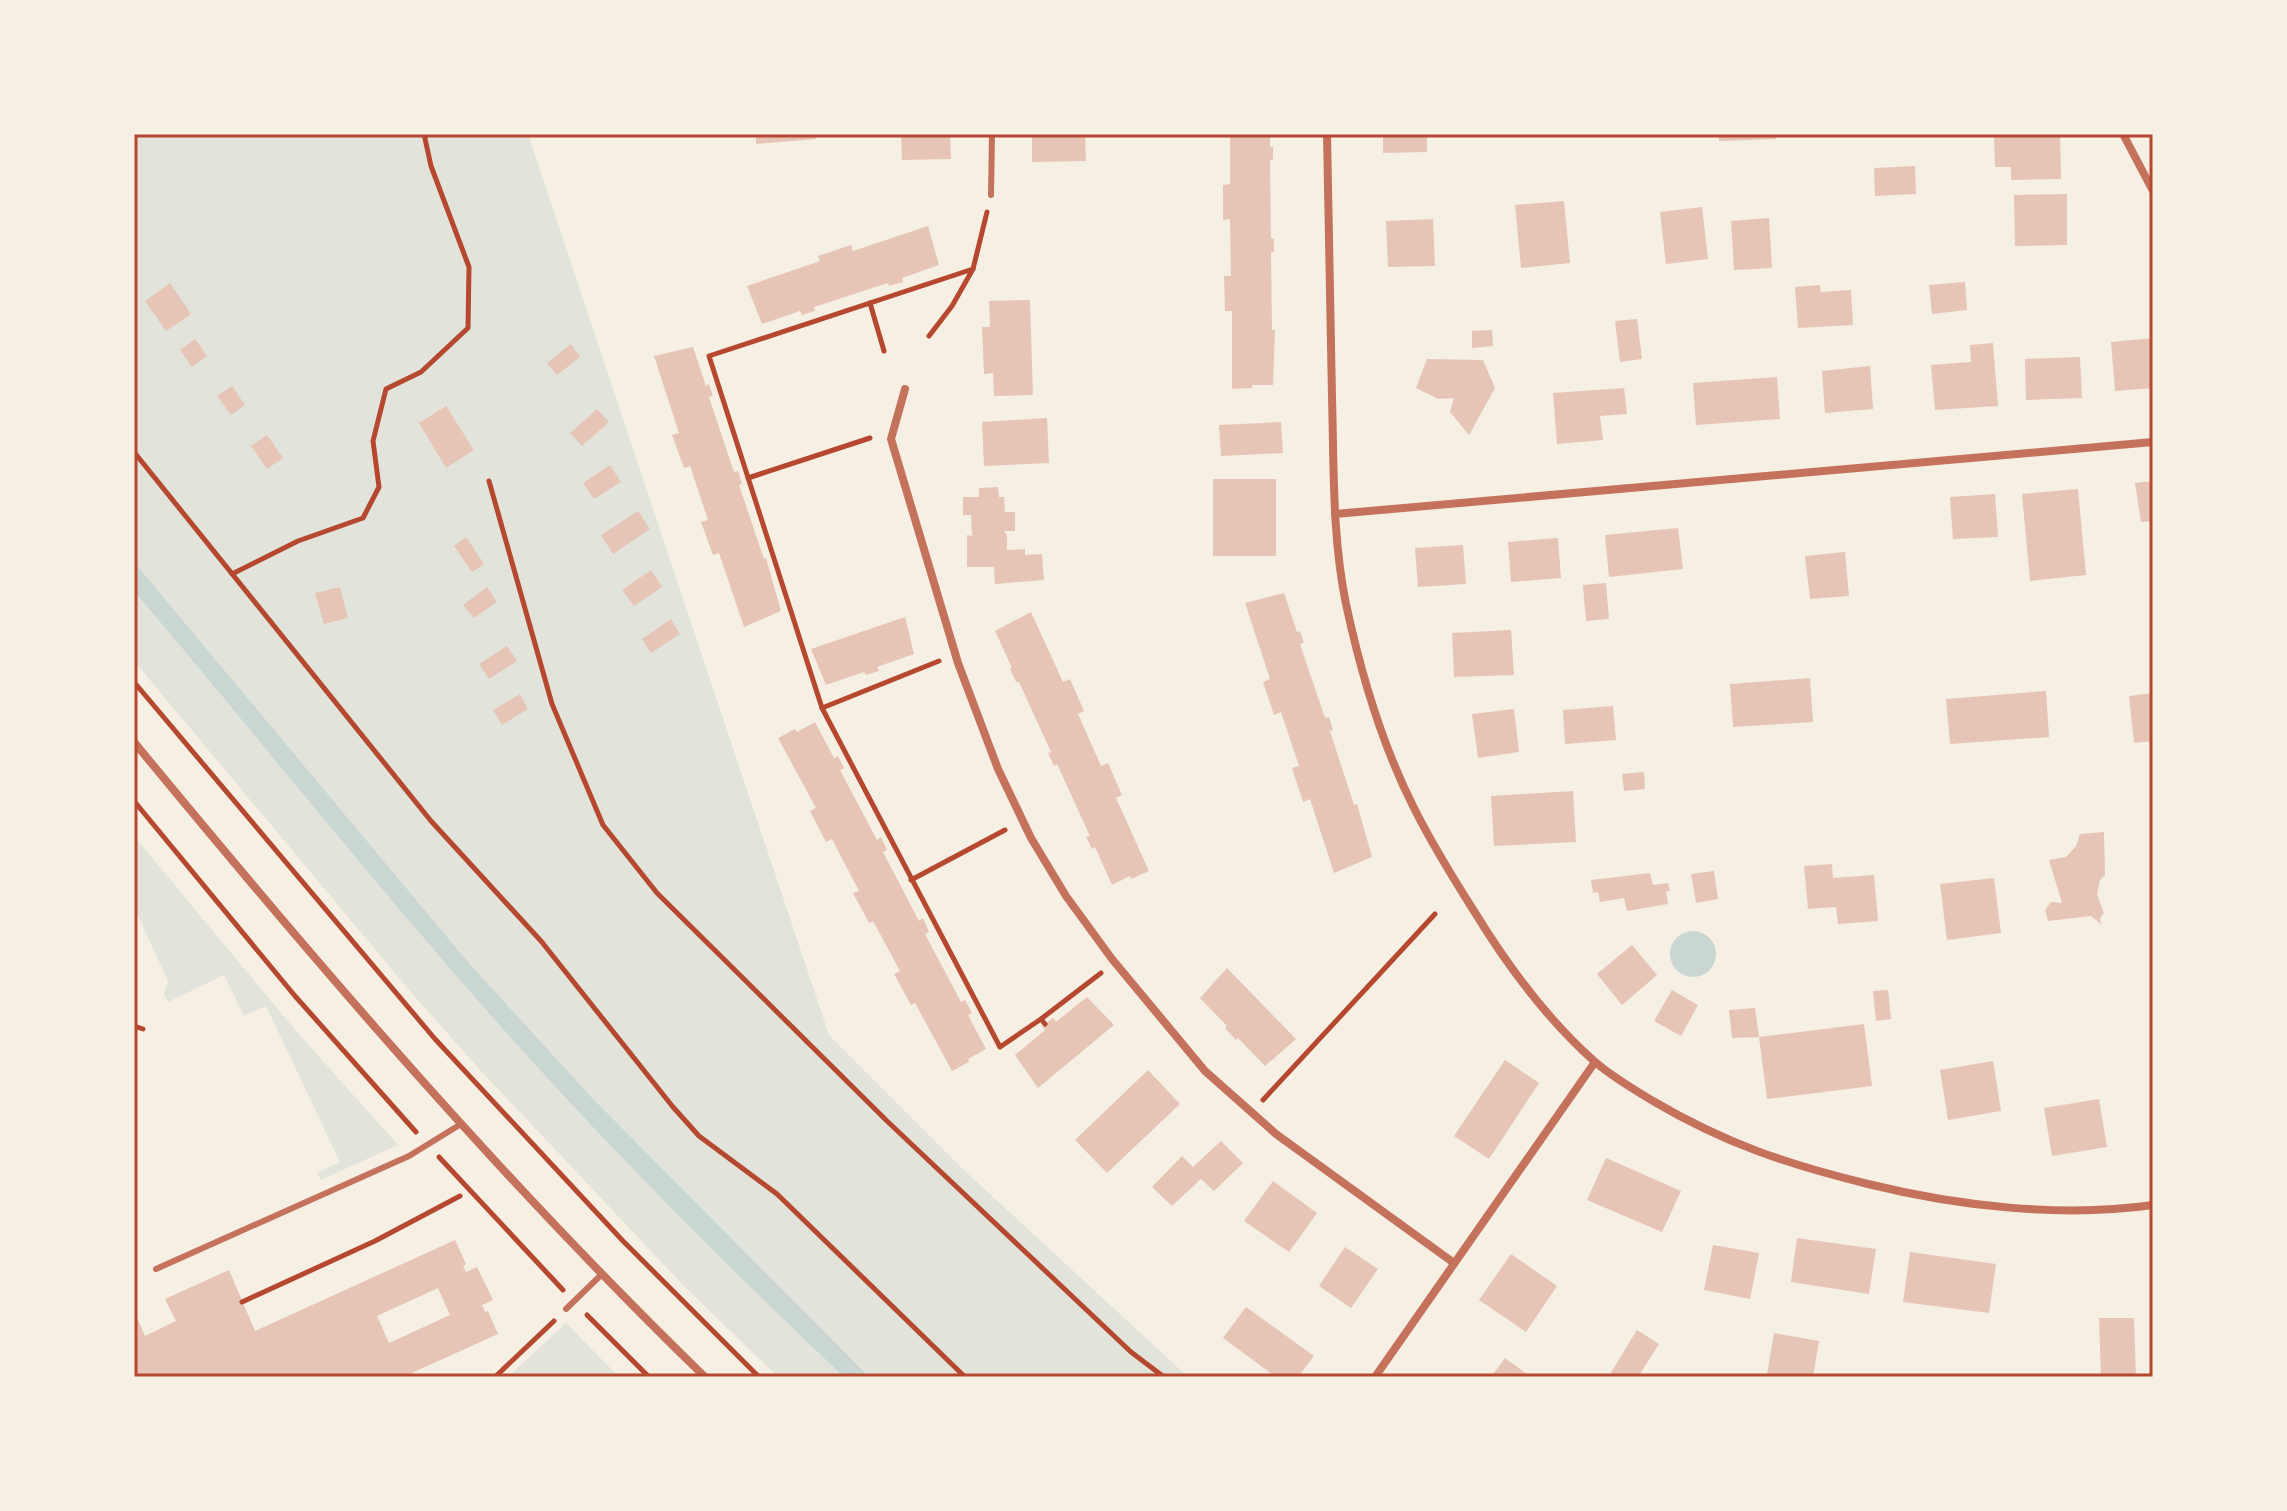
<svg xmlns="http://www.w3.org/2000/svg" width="2287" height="1511" viewBox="0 0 2287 1511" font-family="Figtree,sans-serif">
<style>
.green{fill:#e2e4dc}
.water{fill:#c9d6d2}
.building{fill:#e6c5b7;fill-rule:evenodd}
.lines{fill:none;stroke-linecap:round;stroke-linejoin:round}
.path{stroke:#b5482f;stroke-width:5}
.service{stroke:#c5725c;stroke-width:6}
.minor{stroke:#c5725c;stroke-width:8}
.neatline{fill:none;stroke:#b5482f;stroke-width:3}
</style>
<rect width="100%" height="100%" fill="#f6efe4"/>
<g class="green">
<polygon points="134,134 528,134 829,1035 964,1170 1188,1377 778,1377 684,1286 481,1071 409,990 134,661"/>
<polygon points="134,836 297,1032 398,1145 321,1180 317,1173 340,1162 266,1006 244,1016 224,975 168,1002 164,994 168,981 134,907"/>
<polygon points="566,1323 619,1377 583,1377 580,1374 577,1377 508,1377"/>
</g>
<g class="water">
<path d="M134 562 467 961 592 1098 869 1377H844C711 1251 581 1120 461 981 349 853 244 720 134 591Z"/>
<circle cx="1693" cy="954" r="23"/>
</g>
<g class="building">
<polygon points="756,134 815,134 816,139 756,144"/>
<polygon points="901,134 950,134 951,159 902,160"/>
<polygon points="1032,134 1085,134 1086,161 1032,162"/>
<polygon points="1230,134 1270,134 1270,147 1273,147 1273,160 1270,160 1271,238 1274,239 1274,252 1271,252 1272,330 1275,330 1273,385 1252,385 1252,388 1232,389 1232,311 1225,311 1224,276 1231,276 1230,219 1223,220 1223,185 1230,184"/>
<polygon points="1383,134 1427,134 1427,152 1383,153"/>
<polygon points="1719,134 1776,134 1776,139 1719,141"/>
<polygon points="1994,134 2060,134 2061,179 2011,180 2011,167 1995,167"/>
<polygon points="1915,166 1916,194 1875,196 1874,168"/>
<polygon points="2067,194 2067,245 2015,246 2014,195"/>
<polygon points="1564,201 1570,263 1521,268 1515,205"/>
<polygon points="1702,207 1708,259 1666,264 1660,212"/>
<polygon points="1769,218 1772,268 1734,270 1731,221"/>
<polygon points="1433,219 1435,266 1388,267 1386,221"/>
<polygon points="928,226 939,265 902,278 903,282 889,286 888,283 814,307 815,311 802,315 800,311 762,324 747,286 820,261 818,256 851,245 853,251"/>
<polygon points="1965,282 1967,310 1932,314 1929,285"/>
<polygon points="170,283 191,314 166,331 145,301"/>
<polygon points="1820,285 1821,292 1851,290 1853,325 1798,328 1795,287"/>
<polygon points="1030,300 1033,395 994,396 993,373 984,374 982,327 990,327 989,301"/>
<polygon points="1637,319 1642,359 1620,362 1615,321"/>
<polygon points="1492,330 1493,346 1472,348 1472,331"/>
<polygon points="2153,338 2153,388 2115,391 2111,342"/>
<polygon points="195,339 207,356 192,367 180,350"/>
<polygon points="1993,343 1998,406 1935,410 1931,365 1971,362 1970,345"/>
<polygon points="571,344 580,357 557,375 547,363"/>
<polygon points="693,347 706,386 709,384 713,396 709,397 734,472 738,471 742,484 739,485 764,559 766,558 781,611 744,627 719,553 713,555 701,522 708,520 690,466 684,468 672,435 679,433 654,356"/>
<polygon points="2080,357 2082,398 2026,400 2025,359"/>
<polygon points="1427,359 1483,360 1495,388 1469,435 1450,412 1454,398 1438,399 1416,388"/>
<polygon points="1870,366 1873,409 1825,413 1822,371"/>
<polygon points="1777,377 1780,419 1696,425 1693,383"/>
<polygon points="232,386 245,405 231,415 217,396"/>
<polygon points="1624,388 1627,414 1600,416 1603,440 1557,444 1553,393"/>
<polygon points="446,406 474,450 446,468 419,423"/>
<polygon points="597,409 609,422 582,446 570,433"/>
<polygon points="1047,418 1049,463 984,466 982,422"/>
<polygon points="1281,422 1283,453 1221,456 1219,425"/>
<polygon points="267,435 283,458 267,469 251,446"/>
<polygon points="610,465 621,482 594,499 583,483"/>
<rect x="1213" y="479" width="63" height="77"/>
<polygon points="2153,481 2153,521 2141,522 2135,483"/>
<polygon points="998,487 999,497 1004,497 1005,512 1015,512 1015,531 1004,531 1007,535 1007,550 1025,549 1025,555 1042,554 1044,580 995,584 994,567 967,567 967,535 972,536 971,515 963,515 963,497 979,497 979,488"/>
<polygon points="2078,489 2086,575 2030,581 2022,494"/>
<polygon points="1995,494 1998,537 1953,539 1950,497"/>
<polygon points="638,511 650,529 613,554 601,535"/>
<polygon points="1678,528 1683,569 1609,577 1605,535"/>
<polygon points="466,537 484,564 472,572 454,546"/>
<polygon points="1558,538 1561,578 1511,582 1508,542"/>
<polygon points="1463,545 1466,584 1418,587 1415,548"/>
<polygon points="1845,552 1849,596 1810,599 1805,556"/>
<polygon points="651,570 662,587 634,606 622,590"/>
<polygon points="1606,583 1609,619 1586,621 1583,585"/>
<polygon points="340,587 348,618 324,624 315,593"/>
<polygon points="487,587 497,602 474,618 463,605"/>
<polygon points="1284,593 1297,632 1300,631 1304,643 1300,644 1325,718 1329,717 1333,730 1330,731 1354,805 1357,804 1372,857 1334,873 1310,799 1303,802 1292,768 1299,766 1281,712 1274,715 1263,682 1270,679 1245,603"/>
<polygon points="1031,612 1063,682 1070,679 1084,711 1078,714 1101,766 1108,763 1122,795 1116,798 1149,871 1131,879 1130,876 1112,885 1095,847 1092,849 1086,837 1090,836 1057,764 1054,766 1048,753 1051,752 1019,682 1016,682 1010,669 1012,668 995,631"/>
<polygon points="905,617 914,654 877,667 879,671 866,675 864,672 826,685 811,649"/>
<polygon points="671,619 680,634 651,653 642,639"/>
<polygon points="1511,630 1514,675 1454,677 1452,633"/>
<polygon points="507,646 517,661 489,679 479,664"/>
<polygon points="1810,678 1813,722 1733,727 1730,684"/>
<polygon points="2046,691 2049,737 1950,744 1946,699"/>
<polygon points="2153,693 2153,741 2134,743 2129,696"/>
<polygon points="520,694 528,709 502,725 493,710"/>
<polygon points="1613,706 1616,740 1565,744 1563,710"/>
<polygon points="1514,709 1519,752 1478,758 1472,714"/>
<polygon points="815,722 834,758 838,756 844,768 840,770 877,840 881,837 887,850 883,852 919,921 923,918 929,932 925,934 961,1002 965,1000 972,1013 968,1015 986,1049 968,1059 969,1062 952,1071 915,1003 911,1005 894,974 900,971 873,921 869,923 853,893 859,891 832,839 826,842 810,811 816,808 778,738 795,729 797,732"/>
<polygon points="1644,772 1645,789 1624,791 1622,774"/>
<polygon points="1573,791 1576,842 1494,846 1491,796"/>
<polygon points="2104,832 2105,875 2100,880 2097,894 2104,913 2100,918 2101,924 2091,916 2048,921 2045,910 2051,902 2062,903 2049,860 2066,857 2076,846 2080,834"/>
<polygon points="1832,864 1833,878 1874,875 1878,921 1838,924 1836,907 1808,909 1804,866"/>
<polygon points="1714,871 1718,899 1696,903 1691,874"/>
<polygon points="1650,873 1653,885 1668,883 1670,891 1666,891 1668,904 1627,911 1624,898 1600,902 1598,892 1593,893 1591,880"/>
<polygon points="1994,878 2001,933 1947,940 1940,884"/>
<polygon points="1632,945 1657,975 1622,1005 1597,974"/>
<polygon points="1227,968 1296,1039 1265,1066 1238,1038 1236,1040 1225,1028 1227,1026 1200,998"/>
<polygon points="1672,990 1698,1005 1681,1036 1654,1021"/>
<polygon points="1888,990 1891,1019 1876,1021 1873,991"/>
<polygon points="1087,997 1114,1025 1038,1088 1015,1055 1045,1030 1042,1026 1053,1018 1056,1022"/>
<polygon points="1755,1008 1759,1037 1864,1024 1872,1086 1767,1099 1759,1037 1732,1038 1729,1010"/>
<polygon points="1505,1060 1539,1083 1489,1159 1454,1136"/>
<polygon points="1993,1061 2001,1111 1948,1120 1940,1070"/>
<polygon points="1148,1070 1180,1104 1107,1173 1075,1140"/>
<polygon points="2099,1099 2107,1147 2052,1156 2044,1108"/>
<polygon points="1221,1141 1243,1163 1214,1191 1201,1179 1172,1206 1152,1187 1182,1156 1193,1167"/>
<polygon points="1606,1158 1681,1191 1662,1232 1587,1200"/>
<polygon points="1273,1181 1317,1213 1289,1252 1244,1221"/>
<polygon points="1797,1238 1876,1249 1869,1294 1791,1282"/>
<path d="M455 1240 466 1264 463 1266 466 1272 477 1267 493 1300 482 1305 485 1312 488 1311 498 1334 403 1377H134V1311L145 1336 176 1321 165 1299 229 1270 255 1331ZM438 1288 450 1315 389 1343 377 1316Z"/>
<polygon points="1713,1245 1759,1253 1750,1299 1704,1290"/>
<polygon points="1345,1247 1378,1269 1351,1308 1319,1286"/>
<polygon points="1910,1252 1996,1264 1989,1313 1903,1302"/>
<polygon points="1511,1254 1557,1286 1526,1332 1479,1300"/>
<polygon points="1246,1307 1314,1356 1298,1377 1276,1377 1223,1338"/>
<polygon points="2099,1318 2134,1318 2136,1377 2101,1377"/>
<polygon points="1637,1330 1659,1344 1638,1377 1614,1377 1610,1374"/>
<polygon points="1774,1333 1819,1341 1813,1377 1767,1374"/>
<polygon points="1505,1358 1531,1377 1491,1377"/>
</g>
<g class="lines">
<g class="path">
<polyline points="870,303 884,351"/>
<polyline points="929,336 952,306 973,269 987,212"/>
<polyline points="134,452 431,821 541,941 673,1107 699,1136 777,1194 965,1377"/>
<polyline points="748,478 870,438"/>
<polyline points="489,481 552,704 603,825 657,893 887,1121 1131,1352 1164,1377"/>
<polyline points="232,574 298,541 363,518 379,487 373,441 386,389 421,372 468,328 469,267 431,166 424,134"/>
<polyline points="939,661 822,708 1000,1047 1041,1019"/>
<polyline points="134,682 435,1039 623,1241 759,1377"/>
<polyline points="822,708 709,356 973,269"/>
<polyline points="134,801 295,996 416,1132"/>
<polyline points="911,880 1005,830"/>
<polyline points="1045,1024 1041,1019 1101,973"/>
<polyline points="134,1026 143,1029"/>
<polyline points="1263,1100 1435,914"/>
<polyline points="439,1157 563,1290"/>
<polyline points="242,1302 375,1241 460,1196"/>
<polyline points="587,1315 649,1377"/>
<polyline points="495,1377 554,1321"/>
</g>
<g class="service">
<polyline points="991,195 992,134"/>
<polyline points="156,1269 409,1156 461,1124"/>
<polyline points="566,1309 601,1275"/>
</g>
<g class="minor">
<path d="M1327 134C1329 222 1331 310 1332 397 1334 466 1332 536 1346 604 1361 674 1382 745 1414 808 1432 844 1453 878 1474 911 1507 965 1547 1019 1594 1061 1611 1076 1633 1089 1653 1101 1726 1144 1787 1164 1868 1184 1957 1206 2061 1218 2153 1205"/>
<polyline points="2123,134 2153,191"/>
<polyline points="905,389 891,439 958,663 998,769 1031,838 1066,896 1112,959 1205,1071 1276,1134 1454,1263"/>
<polyline points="1335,514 2153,442"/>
<path d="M134 742C315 962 500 1178 705 1377"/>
<polyline points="1375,1377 1595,1062"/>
</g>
</g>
<rect width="2287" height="1511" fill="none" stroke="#f6efe4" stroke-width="272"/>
<rect x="136" y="136" width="2015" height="1239" class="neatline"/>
</svg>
